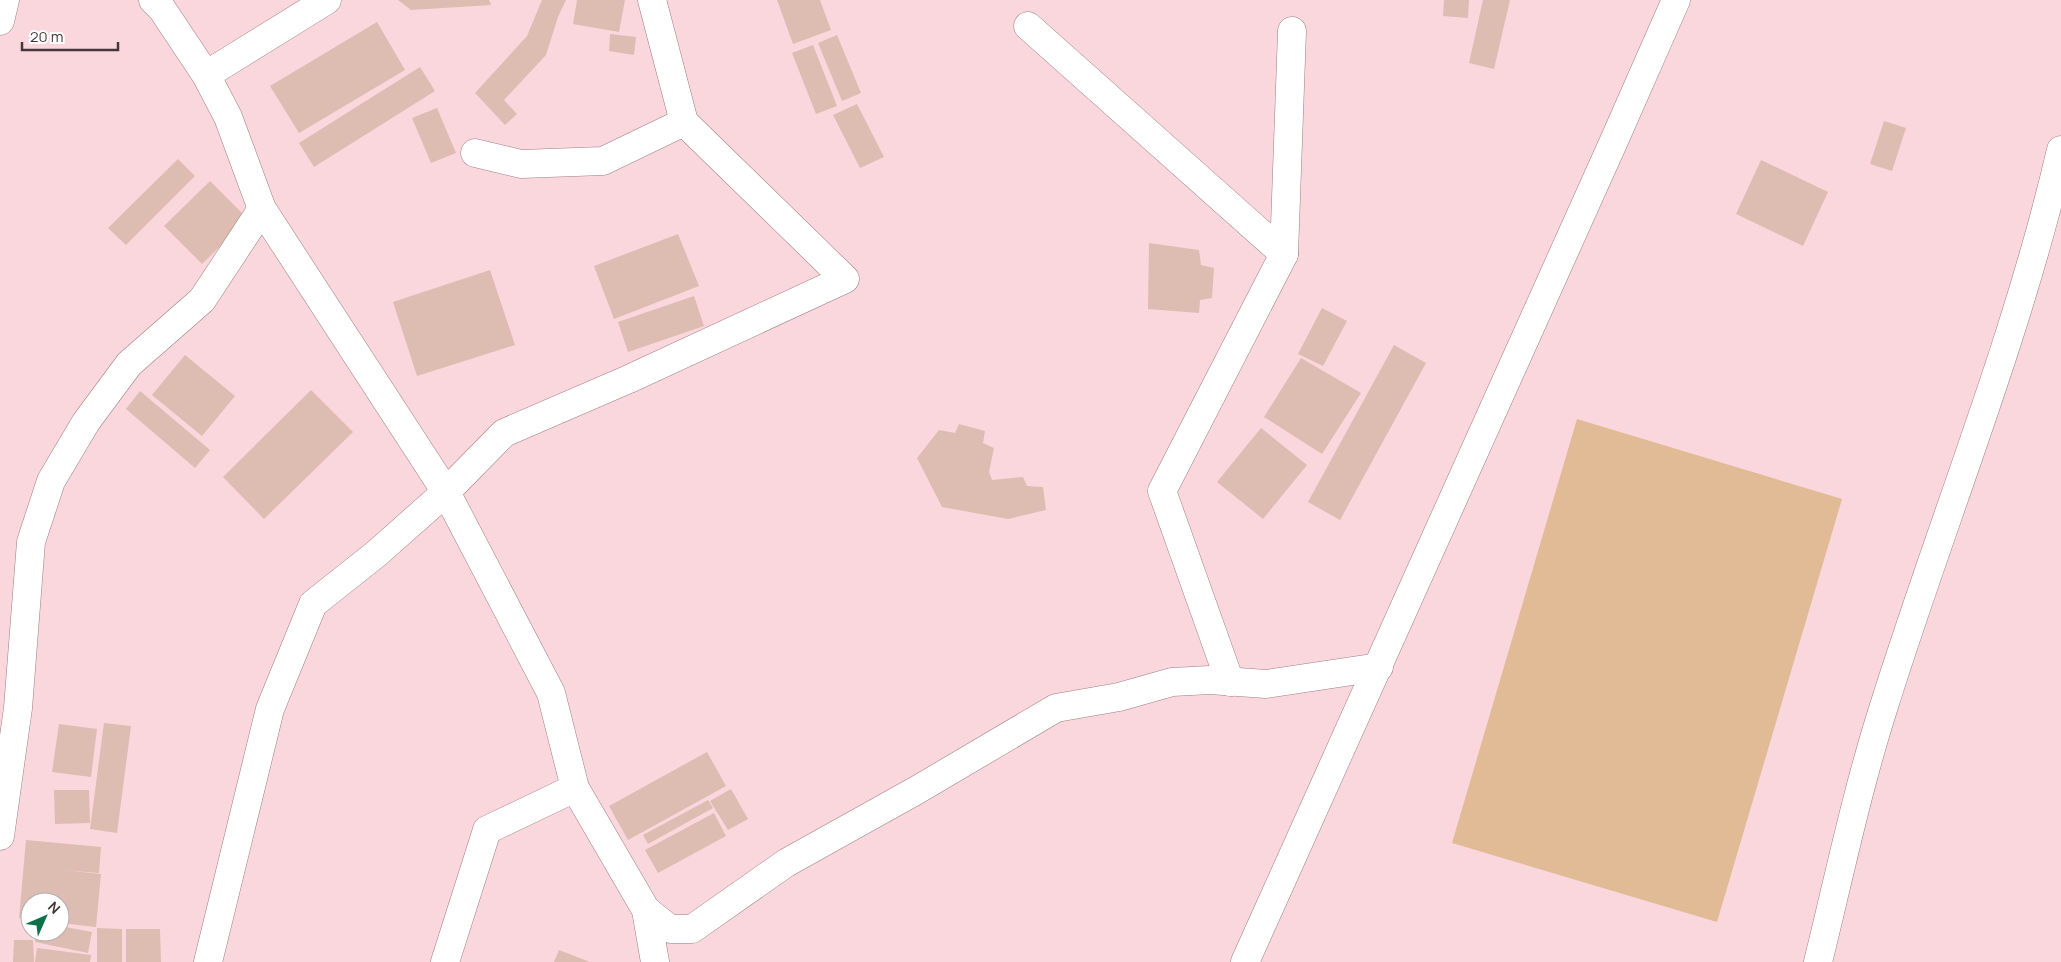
<svg xmlns="http://www.w3.org/2000/svg" width="2061" height="962" viewBox="0 0 2061 962" font-family="Manrope,sans-serif">
<style>
.green{fill:#e0bb95}
.building{fill:#ddbcb2}
.lines{fill:none;stroke-linecap:round;stroke-linejoin:round}
.minor-casing{stroke:#9e7e84;stroke-width:29}
.tertiary-casing{stroke:#9e7e84;stroke-width:29}
.minor{stroke:#fff;stroke-width:28}
.tertiary{stroke:#fff;stroke-width:28}
</style>
<rect width="100%" height="100%" fill="#fad7dd"/>
<polygon class="green" points="1577,419 1842,499 1717,922 1452,843"/>
<g class="building">
<polygon points="398,0 489,0 491,5 411,10"/>
<polygon points="542,0 566,0 558,17 546,55 504,100 517,114 505,125 475,93 527,36"/>
<polygon points="577,0 625,0 619,32 573,24"/>
<polygon points="777,0 820,0 831,30 793,44"/>
<polygon points="1444,0 1469,0 1468,18 1443,16"/>
<polygon points="1483,0 1510,0 1494,69 1469,63"/>
<polygon points="377,22 405,70 299,133 270,86"/>
<polygon points="610,34 636,37 634,55 609,51"/>
<polygon points="837,35 861,93 842,101 818,43"/>
<polygon points="813,45 837,106 816,114 792,53"/>
<polygon points="420,67 435,91 314,167 299,143"/>
<polygon points="857,104 884,157 860,168 833,115"/>
<polygon points="437,108 456,153 431,163 412,118"/>
<polygon points="1884,121 1906,128 1892,171 1870,164"/>
<polygon points="178,159 195,176 126,245 108,228"/>
<polygon points="1761,160 1828,192 1803,246 1736,214"/>
<polygon points="210,181 248,219 202,264 164,226"/>
<polygon points="678,234 699,286 614,319 594,266"/>
<polygon points="1149,243 1199,250 1201,265 1214,268 1212,298 1200,300 1199,313 1148,309"/>
<polygon points="490,270 515,345 417,376 393,302"/>
<polygon points="694,296 704,326 628,352 618,322"/>
<polygon points="1322,308 1347,321 1323,366 1298,354"/>
<polygon points="1394,345 1426,363 1340,520 1308,502"/>
<polygon points="185,355 235,396 202,436 152,395"/>
<polygon points="1301,358 1361,393 1322,454 1264,417"/>
<polygon points="311,390 353,432 264,519 223,477"/>
<polygon points="140,391 210,450 195,468 126,409"/>
<polygon points="959,424 985,431 983,443 994,448 989,472 992,480 1023,477 1027,486 1043,487 1046,510 1008,519 942,507 917,458 939,430 955,433"/>
<polygon points="1261,428 1307,465 1263,519 1217,482"/>
<polygon points="104,723 131,726 117,833 90,829"/>
<polygon points="59,724 97,729 91,777 52,772"/>
<polygon points="707,752 726,786 628,840 609,806"/>
<polygon points="731,789 748,819 728,830 710,801"/>
<polygon points="54,790 89,790 90,823 55,824"/>
<polygon points="708,800 713,808 648,844 643,835"/>
<polygon points="714,813 726,836 658,873 645,850"/>
<polygon points="26,840 101,847 99,873 63,870 101,874 96,927 60,923 60,902 30,902 30,919 19,918"/>
<polygon points="60,926 92,932 88,953 35,942 37,932 60,932"/>
<polygon points="97,928 122,929 122,962 97,962"/>
<polygon points="126,929 160,929 161,962 126,962"/>
<polygon points="14,940 33,940 34,962 13,962"/>
<polygon points="37,948 91,955 90,962 35,962"/>
<polygon points="559,950 590,962 554,962"/>
</g>
<g class="lines">
<g class="minor-casing">
<g id="minor">
<polyline points="153,0 162,9 206,75"/>
<polyline points="327,0 206,75 228,117 262,209 446,492 551,693 575,788 646,910 655,962"/>
<polyline points="0,21 5,0"/>
<polyline points="1028,26 1284,254 1162,491 1230,682"/>
<polyline points="475,153 521,164 603,161 684,122"/>
<polyline points="1284,254 1292,31"/>
<polyline points="0,836 18,708 31,542 51,481 86,422 129,364 202,300 262,209"/>
<polyline points="646,910 670,929 692,929 786,863 917,790 1056,708 1119,697 1172,682 1210,680 1266,684 1379,667"/>
<polyline points="208,962 270,709 313,604 376,554 446,492 504,433 629,379 845,279 684,122 652,0"/>
<polyline points="445,962 487,830 575,788"/>
</g>
</g>
<g class="tertiary-casing">
<g id="tertiary">
<polyline points="1245,962 1613,143 1676,0"/>
<path d="M1818 962C1839 877 1857 790 1884 706 1942 521 2017 340 2061 150"/>
</g>
</g>
<use href="#minor" class="minor"/>
<use href="#tertiary" class="tertiary"/>
</g>
<g transform="translate(45 917) rotate(45)"><circle r="24" fill="#ffffff" stroke="#b5afb0"/>
<path d="M0-4L9 19L0 12L-9 19Z" fill="#0c7148"/>
<text y="-8" font-size="14" font-weight="bold" text-anchor="middle" fill="#46383a">N</text>
</g>
<path d="M22 42v8h96v-8" fill="none" stroke="#46383a" stroke-width="2.5"/>
<text x="30" y="42" font-size="15" fill="#46383a" stroke="#ffffff" stroke-width="4" paint-order="stroke">20 m</text>
</svg>
